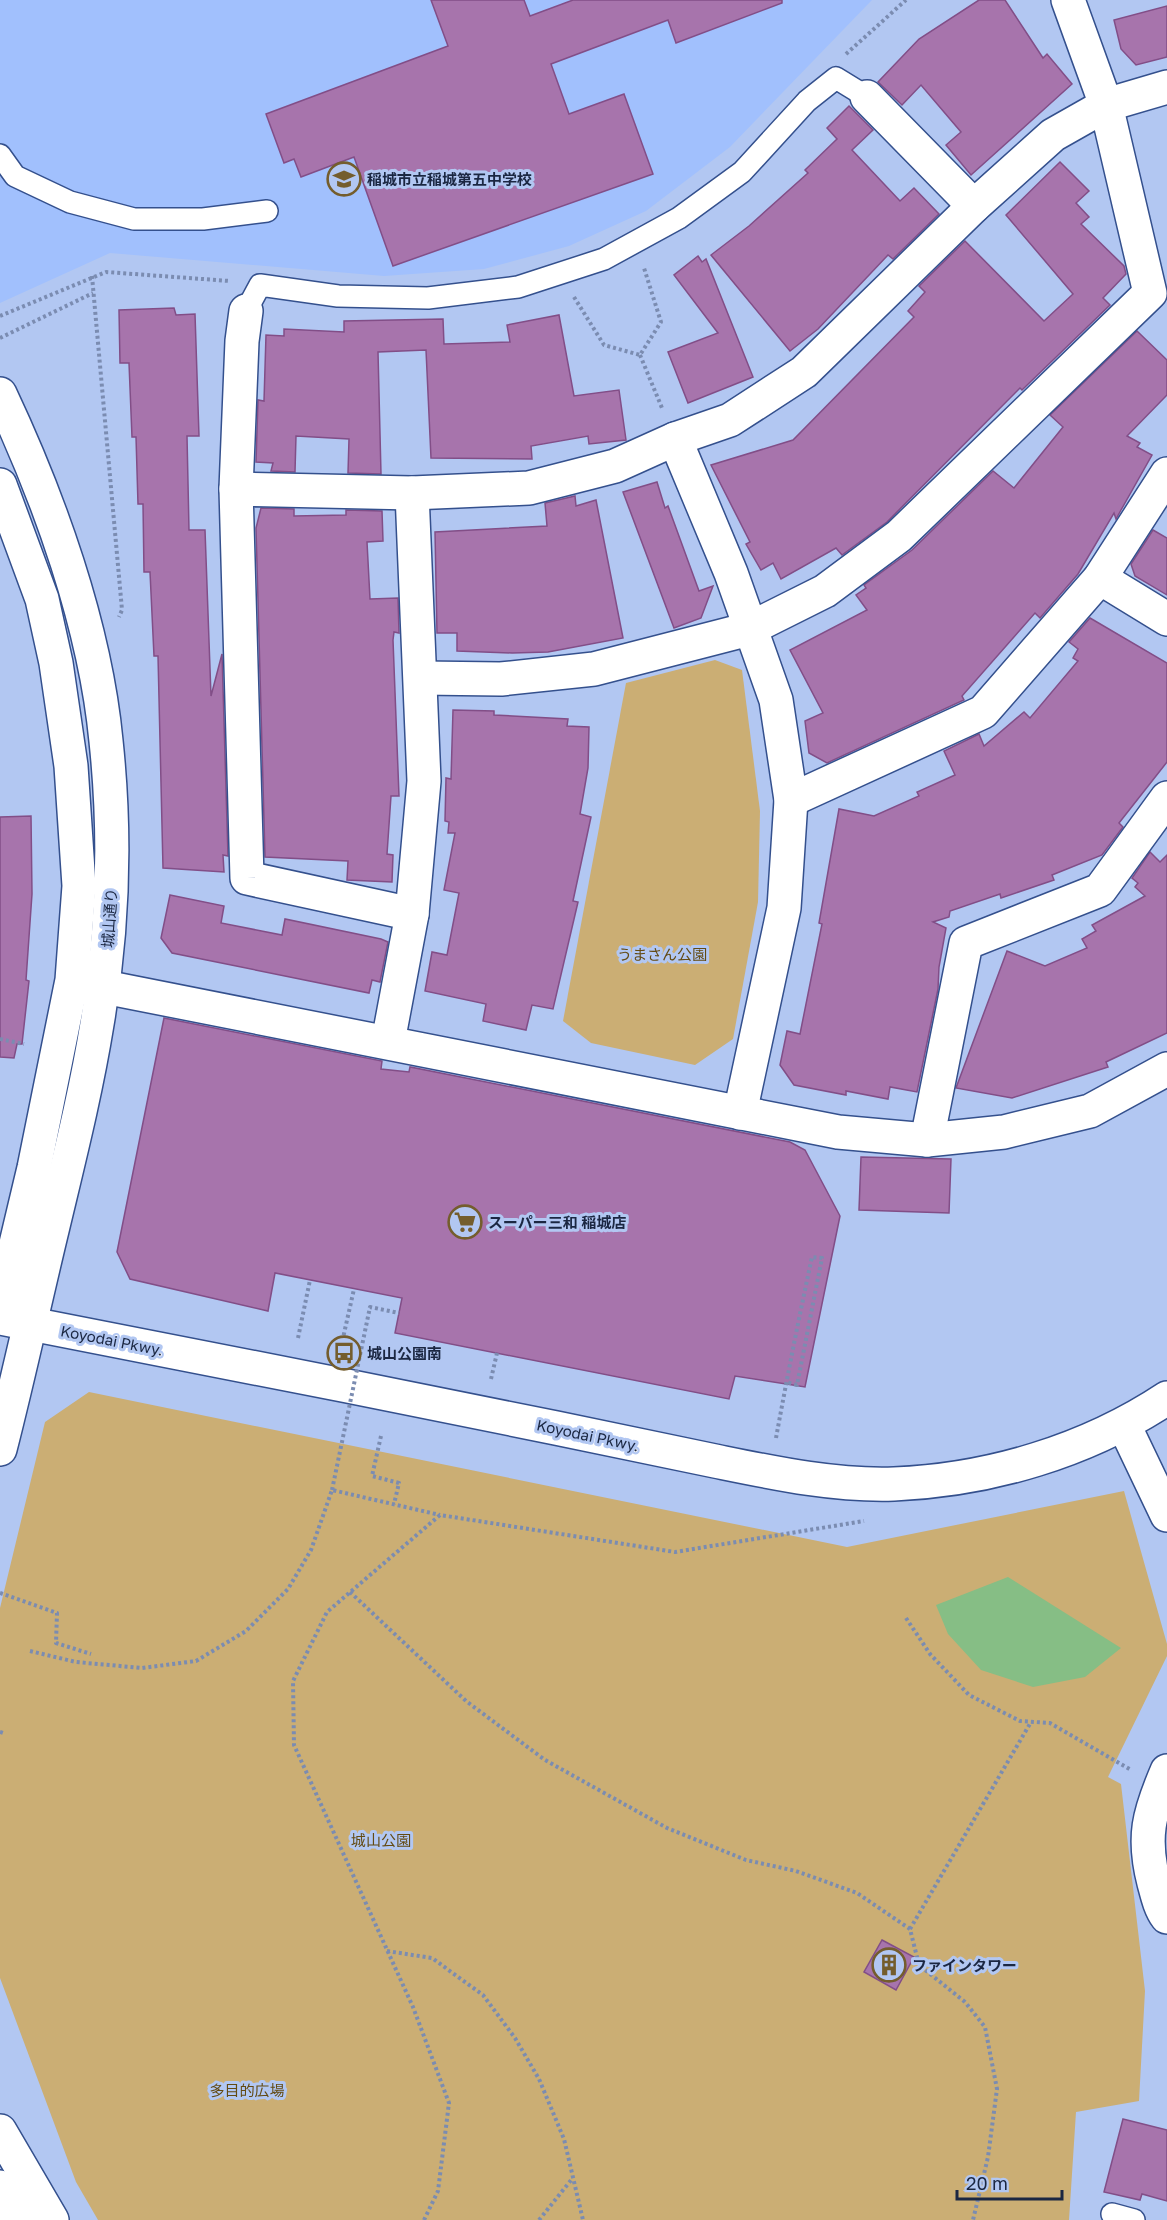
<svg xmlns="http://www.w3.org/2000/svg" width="1167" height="2220" viewBox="0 0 1167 2220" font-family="'Golos Text','Noto Sans JP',sans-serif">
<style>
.built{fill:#a1c0fd}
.green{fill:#cbae74}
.water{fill:#86be85}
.building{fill:#a774ac;stroke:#824e87;stroke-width:1.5}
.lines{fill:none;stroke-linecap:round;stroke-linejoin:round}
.lane-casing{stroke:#34508d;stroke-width:24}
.street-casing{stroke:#34508d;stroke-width:36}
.secondary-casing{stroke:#34508d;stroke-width:36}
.path{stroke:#7b8cb1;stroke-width:4;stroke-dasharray:3 3;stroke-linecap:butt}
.lane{stroke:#fff;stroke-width:21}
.street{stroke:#fff;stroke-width:33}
.secondary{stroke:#fff;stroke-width:33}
.path-bridge{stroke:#7b8cb1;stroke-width:4;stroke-dasharray:3 3;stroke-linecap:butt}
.labels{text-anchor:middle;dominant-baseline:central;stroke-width:6;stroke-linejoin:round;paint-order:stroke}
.poi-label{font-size:15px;font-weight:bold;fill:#1b2742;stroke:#b2c7f2;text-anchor:start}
.street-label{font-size:15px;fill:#1b2742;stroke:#b2c7f2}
.park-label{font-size:15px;fill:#634a12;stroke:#b2c7f2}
</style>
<rect width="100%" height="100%" fill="#b2c7f2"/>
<polygon class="built" points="0,0 872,0 730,147 646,211 569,246 484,269 384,276 110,253 0,303"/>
<g class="green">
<polygon points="715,660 742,670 760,811 758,902 733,1039 695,1065 591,1043 563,1021 626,683"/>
<polygon points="89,1392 847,1547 1124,1491 1167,1644 1167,1656 1108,1777 1121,1784 1145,1991 1139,2101 1076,2112 1069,2220 98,2220 76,2182 0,1978 0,1608 45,1422"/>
</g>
<polygon class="water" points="1008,1577 1121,1648 1085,1677 1033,1687 981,1670 948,1634 936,1605"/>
<g class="building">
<polygon points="431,0 524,0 530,16 573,0 782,0 782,3 676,43 668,20 551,64 569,114 624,94 653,174 393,266 354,157 301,177 294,159 284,163 266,114 448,46"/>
<polygon points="979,0 1005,0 1043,58 1047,54 1072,84 971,175 946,145 961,132 921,85 902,105 878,82 919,39"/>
<polygon points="1167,6 1167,57 1136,65 1121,49 1114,20"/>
<polygon points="849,106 873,130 852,150 900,201 914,188 939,214 893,259 888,255 818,329 790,351 711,255 749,226 808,173 805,170 837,139 827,128"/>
<polygon points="1060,162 1089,191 1076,203 1089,217 1081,224 1124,266 1126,274 1103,298 1110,305 1022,390 1020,388 887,522 842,555 836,548 781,579 773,563 761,570 746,544 750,542 711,465 793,440 914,317 908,311 925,292 919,286 965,241 1044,321 1073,294 1006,215"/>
<polygon points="698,256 702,262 706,259 753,377 688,403 668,352 718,333 674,275"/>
<polygon points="174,308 176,315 195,314 199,436 187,436 189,530 205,530 211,696 222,654 228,856 223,855 224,872 163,868 158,656 154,656 150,572 144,572 143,504 138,504 136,437 132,437 129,363 120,363 119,310"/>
<polygon points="559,315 574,396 619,390 626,440 589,444 588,436 531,446 532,459 431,458 426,350 378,352 381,474 348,473 349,439 296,436 295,472 271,471 273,463 256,462 258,400 264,401 266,335 284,336 284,329 344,332 344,321 443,319 444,344 510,342 507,325"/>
<polygon points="1137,331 1167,360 1167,395 1127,436 1140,443 1137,447 1152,455 1121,510 1116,519 1114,513 1078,574 1040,618 1035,613 962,696 964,700 827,763 809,753 805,721 823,713 790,650 867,610 856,595 866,588 864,585 912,550 993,471 1014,488 1063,427 1050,415"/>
<polygon points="657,482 665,508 668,506 699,591 713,586 701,618 674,628 623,492"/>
<polygon points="575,496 576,506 596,500 623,638 548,652 512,653 457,651 457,633 437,633 435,532 547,526 545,503"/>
<polygon points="261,508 294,509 294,516 346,515 346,510 382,511 383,541 367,542 370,599 398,598 399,633 394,632 393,640 399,796 391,796 387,854 393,855 392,882 347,880 348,861 265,857 256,528"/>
<polygon points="1153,530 1167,538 1167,595 1135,576 1131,564"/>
<polygon points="1090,618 1167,663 1167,762 1119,823 1123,827 1102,855 1052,875 1054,880 1001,898 1000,894 950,911 949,917 933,922 946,928 939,967 938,989 917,1092 890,1087 888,1099 846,1091 846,1095 794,1085 780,1065 787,1031 800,1034 822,924 819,923 839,809 874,816 919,796 917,792 955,775 944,751 979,734 984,746 1024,712 1030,718 1078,661 1073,658 1078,649 1069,642"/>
<polygon points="453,710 494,711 494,715 568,719 567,726 589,727 588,768 580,814 591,817 573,901 578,902 553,1009 532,1005 526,1030 483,1021 486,1004 425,991 432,952 447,955 459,893 444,890 455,833 448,833 449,822 445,821 446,778 451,779"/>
<polygon points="31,816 32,894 26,980 29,981 22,1044 17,1044 14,1058 0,1057 0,817"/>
<polygon points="1150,852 1160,862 1167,855 1167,1033 1106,1062 1108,1067 1012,1098 956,1088 1007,951 1045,966 1087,948 1082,939 1096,931 1092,925 1145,896 1135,887 1138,883 1132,878"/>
<polygon points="170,895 224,906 221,923 282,935 285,919 381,939 388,942 380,982 372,980 369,993 172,953 161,938"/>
<polygon points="164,1018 382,1061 381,1069 409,1072 410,1067 790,1142 805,1150 840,1216 805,1387 735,1376 729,1399 395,1333 402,1298 275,1273 268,1311 130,1279 117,1252"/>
<polygon points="861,1157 951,1159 949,1213 859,1210"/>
<polygon points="882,1940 914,1957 896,1990 864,1972"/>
<polygon points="1123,2119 1167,2130 1167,2201 1142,2194 1140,2200 1104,2192"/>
</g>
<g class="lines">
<g class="lane-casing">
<g id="lane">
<polyline points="0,155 15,176 70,202 134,219 203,219 267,211"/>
<polyline points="246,311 260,285 338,296 428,298 518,287 604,259 679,218 742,172 807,101 836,78 867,97"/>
<polyline points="1112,2214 1134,2220"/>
</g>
</g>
<g class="street-casing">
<g id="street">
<polyline points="867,97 974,206"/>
<polyline points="675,439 731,573 776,700 791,800 784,908 740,1113"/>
<polyline points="236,489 242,341 246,311"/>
<polyline points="1100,578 1167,619"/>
<polyline points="421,678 501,679 594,669 749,629 825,591 899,536 1150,293 1106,105 1068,0"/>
<polyline points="791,800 983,712 1100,578 1167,474"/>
<polyline points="412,914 247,878 236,489 412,493 529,488 615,466 675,439 730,420 804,372 974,206 1053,135 1106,105 1167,87"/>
<polyline points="74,981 838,1132 927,1140 1004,1132 1090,1111 1167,1069"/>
<polyline points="388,1042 412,914 424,781 412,493"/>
<polyline points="927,1140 966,943 1100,890 1167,798"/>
</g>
</g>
<g class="secondary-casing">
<g id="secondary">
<path d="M0 394C49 498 95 625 106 741 116 835 113 931 97 1024 86 1092 69 1159 53 1226 35 1300 19 1375 0 1449"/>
<polyline points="0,485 42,599 56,663 71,766 79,886 72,980 34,1168 0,1311"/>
<path d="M0 1318C185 1354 371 1390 556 1428 609 1439 662 1450 715 1461 774 1473 834 1486 894 1484 990 1480 1087 1451 1167 1398"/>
<polyline points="1124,1425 1167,1515"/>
<path d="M1167 1771C1149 1813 1142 1837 1154 1883 1157 1894 1160 1908 1167 1917"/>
<polyline points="0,2131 52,2220"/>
<polyline points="0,2187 18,2220"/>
</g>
</g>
<g class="path">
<polyline points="846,54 906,0"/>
<polyline points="92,276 122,610 119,617"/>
<polyline points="574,297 604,345 640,355 661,322 644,268"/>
<polyline points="0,316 106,272 230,281"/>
<polyline points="0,338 93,293"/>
<polyline points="640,355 662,408"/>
<polyline points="0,1039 24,1044"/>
<polyline points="298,1338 310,1280"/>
<polyline points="341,1347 354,1289"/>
<polyline points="491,1379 497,1353"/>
<polyline points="381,1436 372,1476 399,1483 394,1504"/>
<path d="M776 1438C787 1378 799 1317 812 1257L822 1258 797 1385 786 1382"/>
<polyline points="350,1592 466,1701 545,1760 667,1828 746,1860 796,1871 857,1893 910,1929 919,1965 965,2002 985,2027 997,2089 988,2157 973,2220"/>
<polyline points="0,1593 57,1613 56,1643 91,1654"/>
<polyline points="906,1618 930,1654 969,1695 1020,1721 1050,1723 1131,1770"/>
<polyline points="30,1651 76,1662 142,1668 196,1661 246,1631 288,1589 311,1550 332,1490 440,1515"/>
<polyline points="0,1732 3,1733"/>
<polyline points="910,1929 1031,1722"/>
<polyline points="387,1951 432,1958 483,1995 515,2038 539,2079 564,2139 583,2220"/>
<polyline points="424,2220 438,2191 449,2103 413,2007 294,1745 293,1681 327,1612 440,1515 675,1552 864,1521"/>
<polyline points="539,2220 572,2179"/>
</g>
<use href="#lane" class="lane"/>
<use href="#street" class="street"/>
<use href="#secondary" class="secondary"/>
<polyline class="path-bridge" points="332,1490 370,1307 399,1313"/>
</g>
<defs>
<g id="school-ring" transform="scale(1.725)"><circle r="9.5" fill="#b2c7f2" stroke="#745d2d" stroke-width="1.5"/><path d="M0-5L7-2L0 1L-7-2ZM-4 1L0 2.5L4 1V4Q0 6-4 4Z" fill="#745d2d"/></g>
<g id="supermarket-ring" transform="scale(1.725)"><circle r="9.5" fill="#b2c7f2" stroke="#745d2d" stroke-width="1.5"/><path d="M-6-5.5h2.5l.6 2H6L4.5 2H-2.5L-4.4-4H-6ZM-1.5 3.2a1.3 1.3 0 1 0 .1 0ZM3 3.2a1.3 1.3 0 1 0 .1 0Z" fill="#745d2d"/></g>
<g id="bus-ring" transform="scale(1.725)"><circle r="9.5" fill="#b2c7f2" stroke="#745d2d" stroke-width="1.5"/><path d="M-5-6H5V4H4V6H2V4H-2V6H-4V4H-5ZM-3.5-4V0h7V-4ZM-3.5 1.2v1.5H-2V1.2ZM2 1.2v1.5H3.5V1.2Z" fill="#745d2d"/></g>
<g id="building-ring" transform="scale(1.725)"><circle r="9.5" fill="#b2c7f2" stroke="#745d2d" stroke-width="1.5"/><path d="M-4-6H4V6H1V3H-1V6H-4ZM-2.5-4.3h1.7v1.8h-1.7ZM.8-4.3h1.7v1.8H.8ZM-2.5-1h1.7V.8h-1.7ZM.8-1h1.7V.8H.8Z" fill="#745d2d"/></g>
</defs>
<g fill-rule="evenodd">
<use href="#school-ring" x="344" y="179"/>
<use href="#supermarket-ring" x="465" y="1222"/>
<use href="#bus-ring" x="344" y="1353"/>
<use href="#building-ring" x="889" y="1965"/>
</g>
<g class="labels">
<g class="poi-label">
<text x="367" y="179">稲城市立稲城第五中学校</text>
<text x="488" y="1222">スーパー三和 稲城店</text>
<text x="367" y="1353">城山公園南</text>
<text x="912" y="1965">ファインタワー</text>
</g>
<g class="street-label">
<text transform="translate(109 918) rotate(-86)">城山通り</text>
<text transform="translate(112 1340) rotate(11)">Koyodai Pkwy.</text>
<text transform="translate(588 1435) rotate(12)">Koyodai Pkwy.</text>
</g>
<g class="park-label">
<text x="662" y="954">うまさん公園</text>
<text x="381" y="1840">城山公園</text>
<text x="247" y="2090">多目的広場</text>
</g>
</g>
<path d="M957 2190v9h105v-9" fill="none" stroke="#1b2742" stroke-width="3"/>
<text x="966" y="2190" font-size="18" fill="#1b2742" stroke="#b2c7f2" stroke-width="4.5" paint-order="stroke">20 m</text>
</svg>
